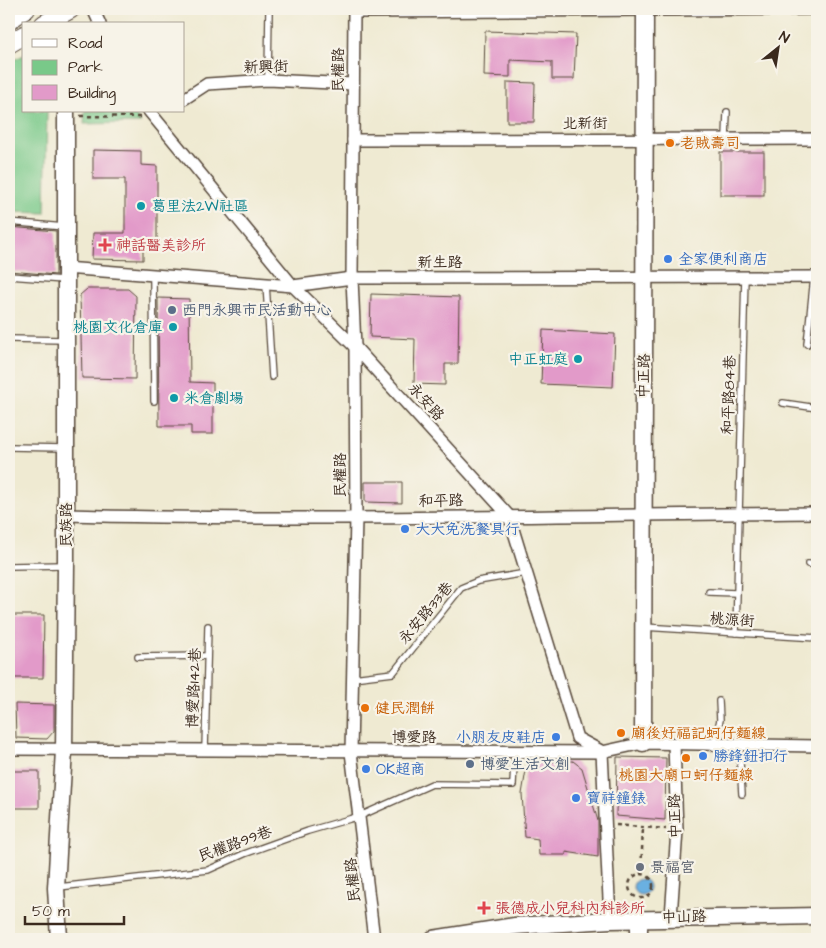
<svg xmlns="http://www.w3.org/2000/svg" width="826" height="948" viewBox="0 0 826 948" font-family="'Architects Daughter','LXGW WenKai TC',sans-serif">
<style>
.green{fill:#79c989;stroke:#5a7a54}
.water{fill:#6ab0e1;stroke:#526d80}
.building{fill:#e29ac9}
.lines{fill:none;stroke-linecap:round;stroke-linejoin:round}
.lane-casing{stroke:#564739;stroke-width:8}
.street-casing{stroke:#564739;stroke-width:14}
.secondary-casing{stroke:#564739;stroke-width:19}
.primary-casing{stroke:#564739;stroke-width:20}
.path{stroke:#564739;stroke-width:2.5;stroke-dasharray:4 4;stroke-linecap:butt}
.lane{stroke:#fff;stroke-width:5.5}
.street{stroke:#fff;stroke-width:11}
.secondary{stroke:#fff;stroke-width:16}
.primary{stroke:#fff;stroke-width:18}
.food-dot{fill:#e8710a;stroke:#f7f3e8;stroke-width:2}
.culture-dot{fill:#0f9aa8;stroke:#f7f3e8;stroke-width:2}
.health-dot{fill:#e0444e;stroke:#f7f3e8;stroke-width:2}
.shop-dot{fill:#3f7fe0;stroke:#f7f3e8;stroke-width:2}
.service-dot{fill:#5c6f8a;stroke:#f7f3e8;stroke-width:2}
.worship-dot{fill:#6b7280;stroke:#f7f3e8;stroke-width:2}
.labels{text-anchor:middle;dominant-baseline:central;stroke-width:4.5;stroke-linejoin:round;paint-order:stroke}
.street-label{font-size:15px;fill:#3b2a1e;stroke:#f7f3e8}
.food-label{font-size:15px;fill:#c56008;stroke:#f7f3e8;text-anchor:start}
.culture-label{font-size:15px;fill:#0d838f;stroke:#f7f3e8;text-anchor:start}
.health-label{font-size:15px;fill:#be3a42;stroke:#f7f3e8;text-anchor:start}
.shop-label{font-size:15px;fill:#366cbe;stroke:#f7f3e8;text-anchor:start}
.service-label{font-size:15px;fill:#4e5e75;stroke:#f7f3e8;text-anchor:start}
.worship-label{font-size:15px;fill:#5b616d;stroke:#f7f3e8;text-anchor:start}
</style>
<rect width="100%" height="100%" fill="#f7f3e8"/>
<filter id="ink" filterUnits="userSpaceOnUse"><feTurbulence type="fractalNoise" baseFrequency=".02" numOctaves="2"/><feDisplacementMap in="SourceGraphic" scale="10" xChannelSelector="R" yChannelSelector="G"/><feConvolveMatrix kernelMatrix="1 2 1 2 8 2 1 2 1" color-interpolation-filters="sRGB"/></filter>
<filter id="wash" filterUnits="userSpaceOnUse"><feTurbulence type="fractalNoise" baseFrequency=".0096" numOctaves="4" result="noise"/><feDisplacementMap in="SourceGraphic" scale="20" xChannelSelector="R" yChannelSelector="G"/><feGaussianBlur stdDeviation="1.12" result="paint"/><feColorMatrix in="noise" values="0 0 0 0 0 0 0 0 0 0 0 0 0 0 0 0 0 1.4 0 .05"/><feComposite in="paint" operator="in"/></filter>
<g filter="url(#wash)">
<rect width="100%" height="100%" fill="#efead2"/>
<g class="green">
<polygon points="24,55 24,111 47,111 45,213 9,212 9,62"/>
<polygon points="85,111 132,111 141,123 84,124"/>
</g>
<circle class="water" cx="641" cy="887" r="8"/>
<g id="blocks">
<g class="building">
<polygon points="485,31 576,34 574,79 552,79 552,62 510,60 510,77 484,76"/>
<polygon points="507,82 535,83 534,122 507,122"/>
<polygon points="93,150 141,151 141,165 157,166 157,243 143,243 143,260 92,259 93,233 125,233 125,179 93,179"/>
<rect x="720" y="152" width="44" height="43"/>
<polygon points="9,227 56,231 56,275 9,271"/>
<polygon points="87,289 128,289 136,296 135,379 82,378 80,295"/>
<polygon points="371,294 459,297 458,364 445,364 445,385 414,384 415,339 370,337"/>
<polygon points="158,298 189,299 190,382 213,383 213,434 191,434 191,426 159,426"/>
<polygon points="543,330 615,334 613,387 541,384"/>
<polygon points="365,482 402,482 402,503 365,502"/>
<polygon points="9,615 44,615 43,678 9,678"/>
<polygon points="15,704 54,705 54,731 47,739 16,738"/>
<polygon points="617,757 666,758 665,820 616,816"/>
<polygon points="573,761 582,768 598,821 598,857 566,852 566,855 539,855 538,839 525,837 522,794 526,770 534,762"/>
<rect x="9" y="771" width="30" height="37"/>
</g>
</g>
</g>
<g filter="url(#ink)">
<use href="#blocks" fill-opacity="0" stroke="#564739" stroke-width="1"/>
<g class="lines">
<g class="lane-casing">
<g id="lane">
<polyline points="268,80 269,9"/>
<polyline points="726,138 727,112"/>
<polyline points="9,222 64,227"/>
<polyline points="9,276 64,280"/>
<polyline points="153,276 154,401"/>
<polyline points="266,284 272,377"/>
<polyline points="9,339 65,340"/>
<polyline points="807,344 814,277"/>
<polyline points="783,403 817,408"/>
<polyline points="9,447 64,448"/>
<polyline points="808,564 817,565"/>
<polyline points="9,566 64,565"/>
<polyline points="709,592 736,593"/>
<polyline points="644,627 817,638"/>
<polyline points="736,633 745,276"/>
<polyline points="138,657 207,656"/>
<polyline points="353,678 393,673 461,588 478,581 526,573"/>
<polyline points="714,744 720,720 719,701"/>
<polyline points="739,745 742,794"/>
<polyline points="205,751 208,626"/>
<polyline points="59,887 208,870 244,854 308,831 360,816 432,784 513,785 514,763 520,752"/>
</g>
</g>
<g class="street-casing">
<g id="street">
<polyline points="93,9 100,24"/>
<polyline points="354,9 352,278 355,347 356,517 351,752 374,939"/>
<polyline points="354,12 817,9"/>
<polyline points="184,99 207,84 268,80 353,84"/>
<polyline points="149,111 293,286 355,347 509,516 577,738 601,751"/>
<polyline points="353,140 817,139"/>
<polyline points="65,268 293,286 352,278 817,277"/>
<path d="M65 515C315 522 567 515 817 513"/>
<polyline points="9,749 602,752 643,743 817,746"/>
<polyline points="602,752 610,920"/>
<polyline points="671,917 677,830 674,744"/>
</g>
</g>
<g class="secondary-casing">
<g id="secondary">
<polyline points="643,743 645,9"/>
<polyline points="59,939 56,888 64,750 66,565 66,111"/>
<polyline points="433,939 515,926 610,920 817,916"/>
<polyline points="639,939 639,918"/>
</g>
</g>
<g class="primary-casing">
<g id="primary">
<polyline points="9,20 26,9"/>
<polyline points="44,24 71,9"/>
<polyline points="9,44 24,35"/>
</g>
</g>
<g class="path">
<polyline points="80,116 140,117"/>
<polyline points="616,825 666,829"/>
<polyline points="641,874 643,827"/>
<circle cx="641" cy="886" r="12"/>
</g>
<use href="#lane" class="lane"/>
<use href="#street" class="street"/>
<use href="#secondary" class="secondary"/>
<use href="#primary" class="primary"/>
</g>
</g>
<g class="food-dot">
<circle cx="670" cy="143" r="5"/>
<circle cx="365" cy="708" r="5"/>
<circle cx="621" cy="733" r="5"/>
<circle cx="686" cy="758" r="5"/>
</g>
<g class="culture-dot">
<circle cx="141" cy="206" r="5"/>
<circle cx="173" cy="327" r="5"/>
<circle cx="578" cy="359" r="5"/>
<circle cx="174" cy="398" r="5"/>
</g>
<g class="health-dot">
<path d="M102.5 237.5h5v5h5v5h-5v5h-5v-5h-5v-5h5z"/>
<path d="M481.5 900.5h5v5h5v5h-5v5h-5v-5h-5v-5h5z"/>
</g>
<g class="shop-dot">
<circle cx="668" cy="259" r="5"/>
<circle cx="405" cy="529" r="5"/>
<circle cx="556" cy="737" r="5"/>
<circle cx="703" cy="756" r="5"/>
<circle cx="366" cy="769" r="5"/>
<circle cx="576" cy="798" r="5"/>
</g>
<g class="service-dot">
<circle cx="172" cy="310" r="5"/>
<circle cx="470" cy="764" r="5"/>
</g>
<circle class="worship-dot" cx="640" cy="867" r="5"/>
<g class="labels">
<g class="street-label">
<text transform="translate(266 67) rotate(-1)">新興街</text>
<text transform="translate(338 70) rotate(-90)">民權路</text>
<text x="585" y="123">北新街</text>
<text x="440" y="262">新生路</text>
<text transform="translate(644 376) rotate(-89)">中正路</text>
<text transform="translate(729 395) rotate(-88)">和平路84巷</text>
<text transform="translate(426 402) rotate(48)">永安路</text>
<text transform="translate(340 475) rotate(-90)">民權路</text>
<text transform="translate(441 501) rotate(-1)">和平路</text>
<text transform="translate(66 525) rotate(-90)">民族路</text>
<text transform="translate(426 613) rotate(-50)">永安路33巷</text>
<text transform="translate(732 620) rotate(4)">桃源街</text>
<text transform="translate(194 688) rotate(-88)">博愛路142巷</text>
<text x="414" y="737">博愛路</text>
<text transform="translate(675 816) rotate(-91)">中正路</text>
<text transform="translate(235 844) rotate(-20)">民權路99巷</text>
<text transform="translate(353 880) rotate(-96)">民權路</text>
<text transform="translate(684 917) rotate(-1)">中山路</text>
</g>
<g class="food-label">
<text x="680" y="143">老賊壽司</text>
<text x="375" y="708">健民潤餅</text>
<text x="631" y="733">廟後好福記蚵仔麵線</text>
<text x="686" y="775" text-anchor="middle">桃園大廟口蚵仔麵線</text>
</g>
<g class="culture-label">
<text x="151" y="206">葛里法2W社區</text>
<text x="163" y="327" text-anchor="end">桃園文化倉庫</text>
<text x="568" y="359" text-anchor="end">中正虹庭</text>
<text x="184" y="398">米倉劇場</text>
</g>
<g class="health-label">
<text x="116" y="245">神話醫美診所</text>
<text x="495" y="908">張德成小兒科內科診所</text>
</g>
<g class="shop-label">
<text x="678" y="259">全家便利商店</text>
<text x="415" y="529">大大免洗餐具行</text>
<text x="546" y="737" text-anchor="end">小朋友皮鞋店</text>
<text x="713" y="756">勝鋒鈕扣行</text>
<text x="376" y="769">OK超商</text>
<text x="586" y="798">寶祥鐘錶</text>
</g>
<g class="service-label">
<text x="182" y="310">西門永興市民活動中心</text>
<text x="480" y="764">博愛生活文創</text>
</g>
<g class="worship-label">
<text x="650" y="867">景福宮</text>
</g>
</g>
<rect width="826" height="948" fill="none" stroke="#f7f3e8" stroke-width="30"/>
<rect x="22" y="22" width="162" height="90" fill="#f7f3e8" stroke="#aca397"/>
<rect x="32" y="39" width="25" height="8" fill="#ffffff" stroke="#aca397"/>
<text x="68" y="48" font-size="15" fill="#3b2a1e">Road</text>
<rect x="32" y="60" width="25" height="15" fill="#79c989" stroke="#aca397"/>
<text x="68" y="72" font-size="15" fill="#3b2a1e">Park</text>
<rect x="32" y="85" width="25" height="15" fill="#e29ac9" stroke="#aca397"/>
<text x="68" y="98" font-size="15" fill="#3b2a1e">Building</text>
<g transform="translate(778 48) rotate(30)" stroke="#f7f3e8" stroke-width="4" paint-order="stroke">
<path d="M0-4L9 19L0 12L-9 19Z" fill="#3b2a1e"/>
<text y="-8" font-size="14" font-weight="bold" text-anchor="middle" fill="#3b2a1e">N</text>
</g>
<path d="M25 916v8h99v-8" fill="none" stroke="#3b2a1e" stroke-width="2.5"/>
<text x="32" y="916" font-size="15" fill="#3b2a1e" stroke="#f7f3e8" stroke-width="4" paint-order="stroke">50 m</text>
</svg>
